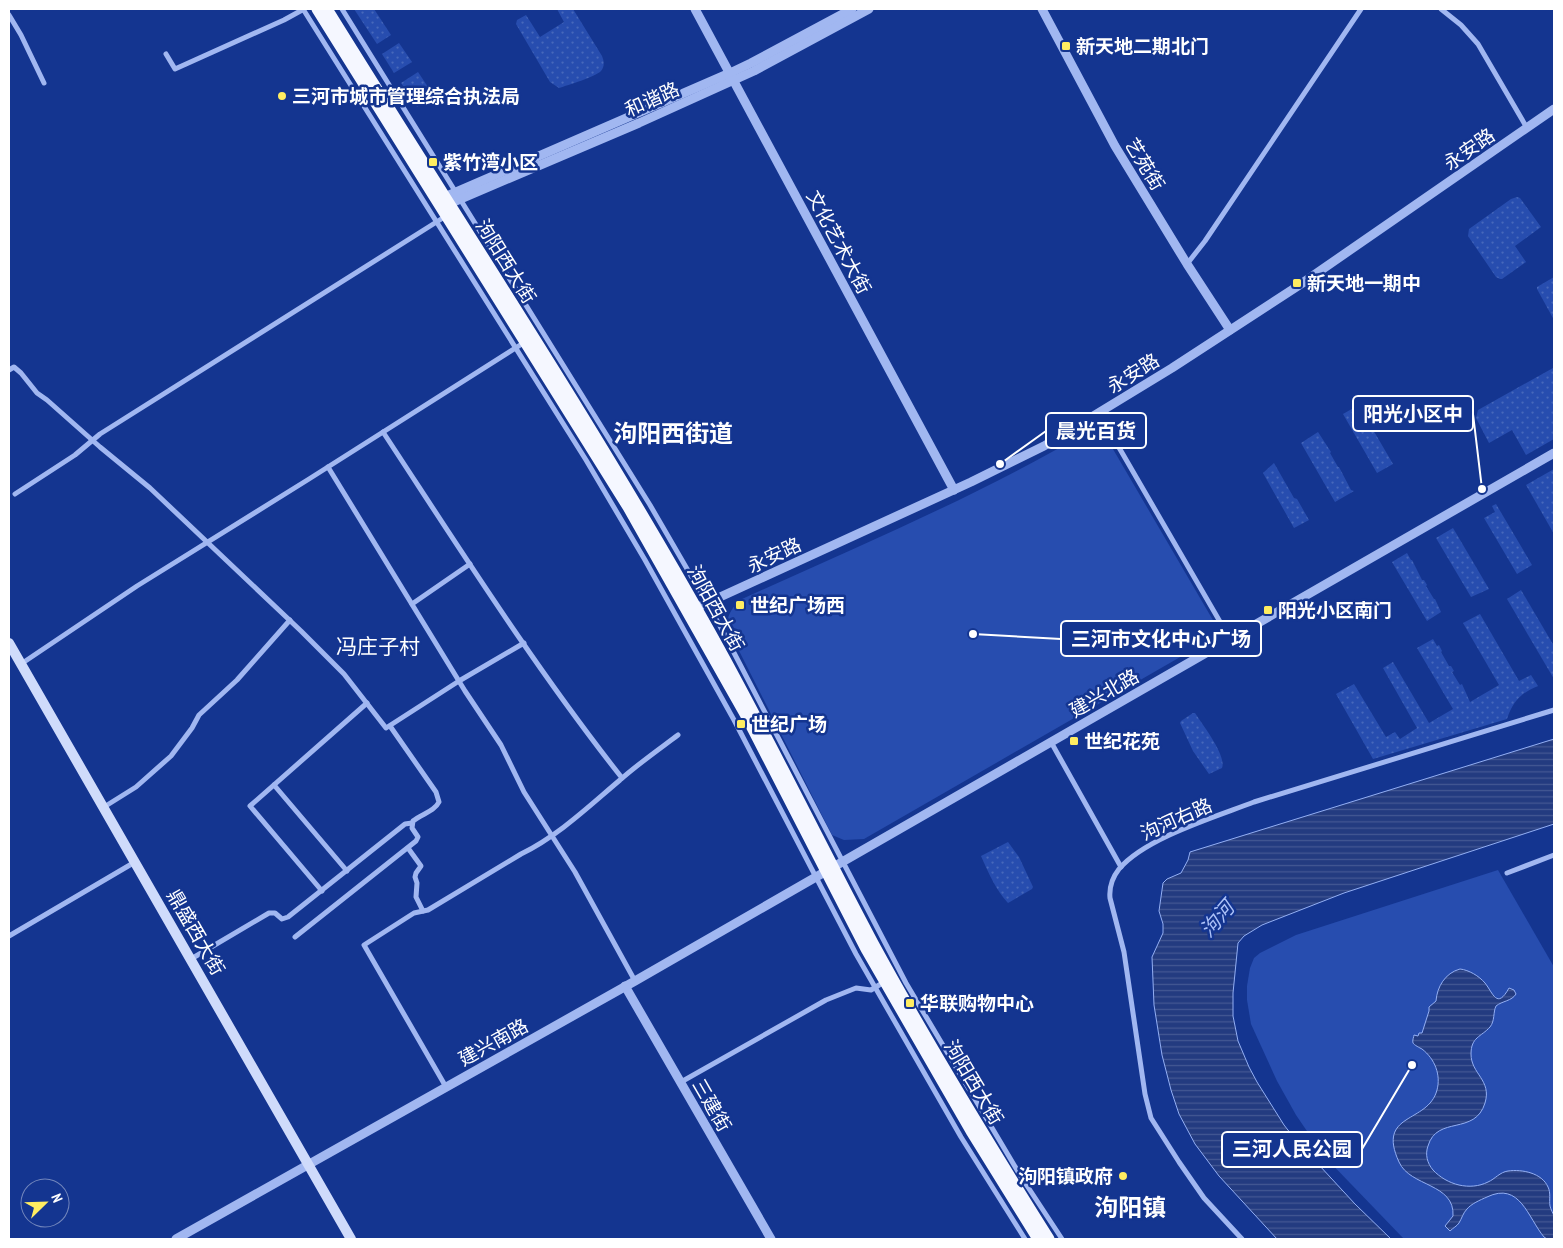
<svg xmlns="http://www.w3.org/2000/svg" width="1563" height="1248" viewBox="0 0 1563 1248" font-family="'PT Sans Narrow','Noto Sans SC',sans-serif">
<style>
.grass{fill:url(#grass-dots)}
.park{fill:#274daf}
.water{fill:url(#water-rules);stroke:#93aff4}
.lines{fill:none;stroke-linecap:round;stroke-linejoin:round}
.minor{stroke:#a1b7f1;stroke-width:5}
.tertiary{stroke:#a1b7f1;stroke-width:9}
.secondary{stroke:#cfdbfb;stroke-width:10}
.trunk{stroke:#f5f7ff;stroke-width:11}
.poi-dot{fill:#ffed61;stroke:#143590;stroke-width:2}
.labels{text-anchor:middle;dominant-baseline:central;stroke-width:5;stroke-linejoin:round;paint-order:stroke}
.poi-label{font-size:19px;font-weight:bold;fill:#fff;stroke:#143590;text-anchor:start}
.street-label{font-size:19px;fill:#fff;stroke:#143590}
.water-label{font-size:20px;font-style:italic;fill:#adc2f8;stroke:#143590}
.quarter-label{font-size:21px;fill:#fff;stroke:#143590}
.district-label{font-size:24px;font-weight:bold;fill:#fff;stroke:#143590}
.leader{fill:none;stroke:#fff;stroke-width:2}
.callout-dot{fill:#fff;stroke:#143590;stroke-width:2}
.callout{fill:#143590;stroke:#fff;stroke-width:2}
.callout-label{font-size:20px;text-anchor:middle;font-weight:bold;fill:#fff}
</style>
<defs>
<pattern id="grass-dots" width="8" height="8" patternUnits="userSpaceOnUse" patternTransform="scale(1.25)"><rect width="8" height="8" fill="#274daf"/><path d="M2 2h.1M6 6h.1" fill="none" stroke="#4768bb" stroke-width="1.8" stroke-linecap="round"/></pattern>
<pattern id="water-rules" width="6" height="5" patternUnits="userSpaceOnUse" patternTransform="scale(1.25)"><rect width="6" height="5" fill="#233b80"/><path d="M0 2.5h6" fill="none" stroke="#445893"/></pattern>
</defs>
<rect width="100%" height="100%" fill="#143590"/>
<g class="grass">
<polygon points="354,9 374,9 391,35 377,44"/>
<path d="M557 9H573L602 56C604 61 605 66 601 71 595 77 568 85 559 88L550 82 516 24 517 20 526 15 540 37 564 22Z"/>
<polygon points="399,43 412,62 394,73 382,54"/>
<polygon points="418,72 434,96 417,107 401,83"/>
<polygon points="1517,197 1520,198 1541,227 1515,246 1526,262 1502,279 1500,279 1496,277 1468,236 1469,229 1511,199"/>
<polygon points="1554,277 1554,320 1537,289 1537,287"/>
<polygon points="1553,368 1554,439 1526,455 1512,430 1489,443 1476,418 1478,410"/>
<polygon points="1357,406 1359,406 1368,425 1372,428 1393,464 1377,473 1343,414"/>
<polygon points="1318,432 1331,452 1330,453 1338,467 1339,467 1351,490 1354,491 1335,502 1301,443"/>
<polygon points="1274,463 1294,498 1297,499 1309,520 1294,528 1263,473"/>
<polygon points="1554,469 1554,534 1526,485"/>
<polygon points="1496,504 1532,565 1517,574 1484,518 1495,512 1492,506"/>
<polygon points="1453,528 1489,589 1471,597 1436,538"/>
<polygon points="1407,553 1411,560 1412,560 1422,580 1424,580 1427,585 1426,586 1434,599 1435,599 1441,612 1427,621 1392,562"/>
<polygon points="1521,590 1554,646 1554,679 1507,599"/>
<path d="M1480 614 1519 681 1531 675 1538 686C1521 693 1513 701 1507 719L1373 759 1336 694 1354 684 1386 737 1395 732 1400 739 1417 728 1383 668 1393 662 1429 723 1453 709 1417 648 1433 639 1437 646 1439 645 1442 651 1441 652 1449 666H1451L1454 671 1452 672 1460 685 1462 684 1470 702 1499 685 1463 623Z"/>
<path d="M1193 713H1195C1202 724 1227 756 1222 768L1209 774 1193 751 1180 723 1181 721Z"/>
<path d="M1008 842 1019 857 1033 887 1032 889 1008 903C996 890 988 872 981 856Z"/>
</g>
<g class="park">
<path d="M1094 430 1103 432 1217 627 1215 637 864 839 844 840 832 835 726 625C729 613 732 607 742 599 859 546 978 496 1089 431Z"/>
<polygon points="1498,870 1554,967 1554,1239 1404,1239 1324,1156 1296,1115 1277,1081 1251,1024 1247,1000 1247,986 1250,968 1254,958 1260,953 1296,935"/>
</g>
<g class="water">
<polygon points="1554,739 1554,824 1344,893 1262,925 1244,936 1238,943 1233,993 1233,1016 1238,1041 1249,1067 1257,1082 1284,1125 1295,1139 1355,1204 1391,1239 1277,1239 1219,1176 1195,1144 1179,1114 1171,1090 1162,1055 1154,1005 1152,957 1163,933 1163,924 1159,911 1163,883 1167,879 1181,873 1188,860 1190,852"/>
<path d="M1460 969C1469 970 1479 976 1485 983 1493 993 1497 1010 1509 988L1514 990 1516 994C1512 1001 1502 1001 1496 1006 1493 1012 1495 1021 1490 1027 1481 1037 1471 1037 1471 1054 1471 1074 1492 1080 1485 1103 1475 1136 1437 1115 1428 1146 1425 1154 1427 1163 1433 1170 1447 1185 1470 1191 1488 1182 1495 1179 1500 1172 1508 1171 1522 1169 1542 1173 1548 1187 1551 1193 1549 1200 1550 1206 1551 1210 1553 1213 1554 1216 1556 1223 1554 1232 1554 1239H1547L1544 1237C1528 1218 1520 1181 1487 1197 1480 1200 1471 1204 1467 1209 1463 1213 1462 1218 1459 1223 1457 1226 1453 1228 1450 1231L1445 1226 1453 1216C1455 1183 1410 1187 1399 1162 1376 1112 1428 1124 1437 1090 1441 1075 1435 1059 1422 1049 1420 1048 1414 1045 1413 1043 1412 1041 1414 1036 1414 1035L1418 1036 1419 1033H1422L1429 1011V1007L1436 1001C1437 987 1445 973 1460 969Z"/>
</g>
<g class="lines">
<g class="minor">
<polyline points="303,9 586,460 645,560 734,720 856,954 961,1137 1025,1239"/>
<polyline points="342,9 650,505 719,624 906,983 1020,1175 1062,1239"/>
<polyline points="1441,9 1461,25 1478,44 1527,128"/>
<polyline points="9,15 21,35 44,83"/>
<polyline points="166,54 175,69 284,20 304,9"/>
<polyline points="1187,264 1205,241 1361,9"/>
<polyline points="9,370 14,367 21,373 37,393 47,400 100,447 150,488 301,631 344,674 386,728 459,681 524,643"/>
<polyline points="1099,413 1230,639"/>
<path d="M383 432C460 549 535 668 622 778"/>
<polyline points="328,467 465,691 501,745 524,792 575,872 635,981"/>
<polyline points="15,494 75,455 100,434 446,216"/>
<polyline points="412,604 470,564"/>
<polyline points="21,664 137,586 309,479 525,342"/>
<polyline points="1051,742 1121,867"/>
<polyline points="274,785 347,871"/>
<polyline points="104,807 136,787 171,756 192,728 199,715 237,680 290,620"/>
<polyline points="408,848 421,866 416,873 415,877 417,883 416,897 423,911"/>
<polyline points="1507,873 1554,855"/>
<polyline points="322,891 250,806 367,703"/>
<polyline points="9,936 135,862"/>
<path d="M295 937 416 841 418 837 412 828 413 821C421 814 434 812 439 802L436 792 390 726"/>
<polyline points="191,959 269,913 275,913 282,919 288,917 405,824 412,823"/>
<polyline points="681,1082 826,1000 856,988 871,990 884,982"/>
<path d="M446 1087 364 945 414 913 428 910 521 854C558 836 588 807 620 780 638 764 658 750 678 735"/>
<path d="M1242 1239 1204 1198 1179 1162 1151 1118 1145 1094 1124 952 1110 898C1109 887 1112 878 1119 869 1145 838 1215 817 1254 802L1554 710"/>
</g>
<g class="tertiary">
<polyline points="695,9 954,490"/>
<polyline points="1042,9 1115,146 1187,264 1230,330"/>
<polyline points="440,199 730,73 751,63 852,9"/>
<polyline points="444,206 639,123 754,71 869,9"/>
<polyline points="696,608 971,482 1044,446 1172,368 1301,284 1554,109"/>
<polyline points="625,986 771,1239"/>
<polyline points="176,1239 635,981 1554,453"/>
</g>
<polyline class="secondary" points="9,643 351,1239"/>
<g class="trunk">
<polyline points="317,9 628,507 745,714 866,949 971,1131 1038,1239"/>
<path d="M327 9C455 216 591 419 710 632 767 734 818 840 873 943 928 1044 988 1142 1049 1239"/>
</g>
</g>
<g class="poi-dot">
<rect x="1061" y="41" width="10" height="10" rx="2.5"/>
<circle cx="282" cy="96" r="5"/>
<rect x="428" y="157" width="10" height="10" rx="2.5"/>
<rect x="1292" y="278" width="10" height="10" rx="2.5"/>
<rect x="735" y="600" width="10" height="10" rx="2.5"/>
<rect x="1263" y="605" width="10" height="10" rx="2.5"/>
<rect x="736" y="719" width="10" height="10" rx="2.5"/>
<rect x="1069" y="736" width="10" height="10" rx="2.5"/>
<rect x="905" y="998" width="10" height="10" rx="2.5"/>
<circle cx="1123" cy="1176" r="5"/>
</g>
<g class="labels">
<g class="poi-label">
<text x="1076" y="46">新天地二期北门</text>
<text x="292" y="96">三河市城市管理综合执法局</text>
<text x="443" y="162">紫竹湾小区</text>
<text x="1307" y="283">新天地一期中</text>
<text x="750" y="605">世纪广场西</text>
<text x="1278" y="610">阳光小区南门</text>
<text x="751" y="724">世纪广场</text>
<text x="1084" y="741">世纪花苑</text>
<text x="920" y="1003">华联购物中心</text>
<text x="1113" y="1176" text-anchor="end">泃阳镇政府</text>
</g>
<g class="street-label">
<text transform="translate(652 99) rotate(-24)">和谐路</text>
<text transform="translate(1469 149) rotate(-35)">永安路</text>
<text transform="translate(1145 164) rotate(59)">艺苑街</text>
<text transform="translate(839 242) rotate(62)">文化艺术大街</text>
<text transform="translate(506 261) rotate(58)">泃阳西大街</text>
<text transform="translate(1133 373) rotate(-32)">永安路</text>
<text transform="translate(774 555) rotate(-25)">永安路</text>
<text transform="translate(716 608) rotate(61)">泃阳西大街</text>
<text transform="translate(1104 693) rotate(-30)">建兴北路</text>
<text transform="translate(1176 819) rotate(-24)">泃河右路</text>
<text transform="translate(196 932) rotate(60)">鼎盛西大街</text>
<text transform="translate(493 1042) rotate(-29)">建兴南路</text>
<text transform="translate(974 1082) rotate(59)">泃阳西大街</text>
<text transform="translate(712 1105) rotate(60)">三建街</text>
</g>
<g class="water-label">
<text transform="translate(1217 919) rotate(-49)">泃河</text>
</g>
<g class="quarter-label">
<text x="378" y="646">冯庄子村</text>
</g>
<g class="district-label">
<text x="673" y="433">泃阳西街道</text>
<text x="1130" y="1207">泃阳镇</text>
</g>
</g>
<path class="leader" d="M1482 489L1473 414M1000 464L1046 431M973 634L1061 639M1412 1065L1362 1149"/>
<g class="callout-dot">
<circle cx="1482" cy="489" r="5"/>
<circle cx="1000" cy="464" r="5"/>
<circle cx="973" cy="634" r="5"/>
<circle cx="1412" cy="1065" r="5"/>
</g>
<g class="callout">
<rect x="1353" y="396" width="120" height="35" rx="5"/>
<rect x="1046" y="413" width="100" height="35" rx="5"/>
<rect x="1061" y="621" width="200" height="35" rx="5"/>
<rect x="1222" y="1132" width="140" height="35" rx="5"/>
</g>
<g class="callout-label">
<text x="1413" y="421">阳光小区中</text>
<text x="1096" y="438">晨光百货</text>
<text x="1161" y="646">三河市文化中心广场</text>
<text x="1292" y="1156">三河人民公园</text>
</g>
<rect width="1563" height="1248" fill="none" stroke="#ffffff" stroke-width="20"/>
<g transform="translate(45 1203) rotate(67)"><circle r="24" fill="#143590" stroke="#7286bc"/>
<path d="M0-4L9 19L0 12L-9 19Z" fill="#ffed61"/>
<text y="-8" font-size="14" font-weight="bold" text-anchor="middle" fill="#ffffff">N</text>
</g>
</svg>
